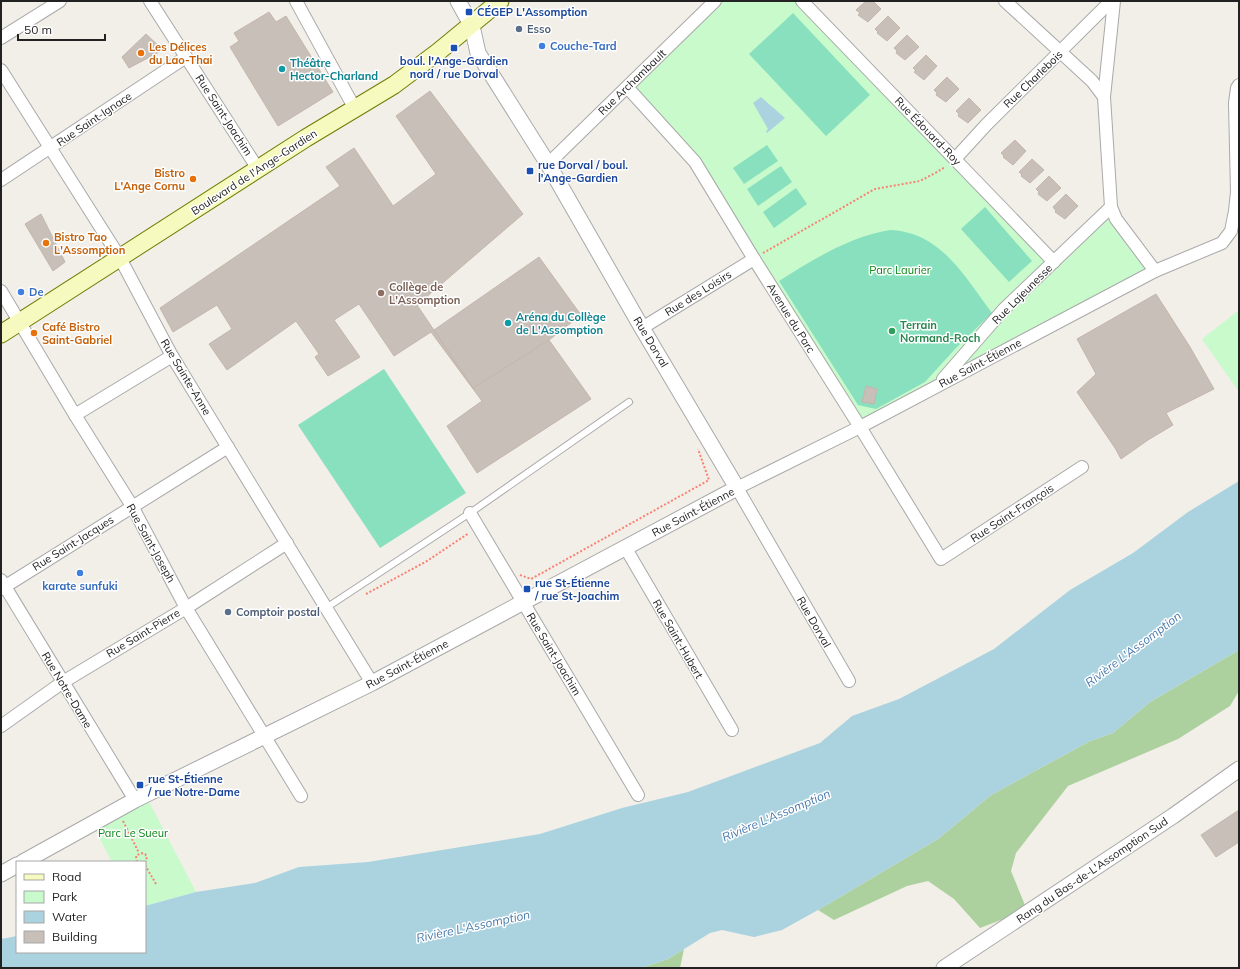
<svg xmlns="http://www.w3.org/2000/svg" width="1240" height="969" viewBox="0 0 1240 969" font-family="Mulish,sans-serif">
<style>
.forest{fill:#add19e}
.park{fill:#c8facc}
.pitch{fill:#88e0be}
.water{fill:#aad3df}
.building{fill:#c7bfb8;stroke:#c4b6ab}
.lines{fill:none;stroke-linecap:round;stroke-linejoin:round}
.service-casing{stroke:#a9a9a9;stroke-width:8}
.minor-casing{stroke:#a9a9a9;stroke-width:14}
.tertiary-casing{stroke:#a9a9a9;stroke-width:17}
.secondary-casing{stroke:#707d05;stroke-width:19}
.path{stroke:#fa8072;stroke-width:2;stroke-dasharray:2 2;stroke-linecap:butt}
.service{stroke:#fff;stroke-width:6}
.minor{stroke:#fff;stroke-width:12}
.tertiary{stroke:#fff;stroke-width:15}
.secondary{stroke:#f7fabf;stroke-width:17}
.transit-dot{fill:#1a4fb4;stroke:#fff;stroke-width:1.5}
.service-dot{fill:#5c6f8a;stroke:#fff;stroke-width:1.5}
.shop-dot{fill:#3f7fe0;stroke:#fff;stroke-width:1.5}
.food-dot{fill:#e8710a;stroke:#fff;stroke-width:1.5}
.culture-dot{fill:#0f9aa8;stroke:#fff;stroke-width:1.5}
.education-dot{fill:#8d6e63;stroke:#fff;stroke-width:1.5}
.leisure-dot{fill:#2e9e5b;stroke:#fff;stroke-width:1.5}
.labels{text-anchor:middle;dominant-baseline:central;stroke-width:3;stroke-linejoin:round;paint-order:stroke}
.transit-label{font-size:11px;font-weight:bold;fill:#164399;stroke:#fff;text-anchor:start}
.service-label{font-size:11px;font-weight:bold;fill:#4e5e75;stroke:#fff;text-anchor:start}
.shop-label{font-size:11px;font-weight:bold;fill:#366cbe;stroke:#fff;text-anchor:start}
.food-label{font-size:11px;font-weight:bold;fill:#c56008;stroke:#fff;text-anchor:start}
.culture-label{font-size:11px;font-weight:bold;fill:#0d838f;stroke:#fff;text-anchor:start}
.street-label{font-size:11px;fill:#222;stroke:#fff}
.park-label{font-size:11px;fill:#0c8416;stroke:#fff}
.education-label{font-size:11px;font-weight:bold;fill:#785e54;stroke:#fff;text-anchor:start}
.leisure-label{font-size:11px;font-weight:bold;fill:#27864d;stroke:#fff;text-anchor:start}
.water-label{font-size:12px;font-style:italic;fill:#4a7aab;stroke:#fff}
</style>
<rect width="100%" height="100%" fill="#f2efe9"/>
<g class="forest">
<polygon points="1239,650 1239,691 1230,706 1178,739 1068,786 1016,853 1011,871 1027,910 980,928 954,899 928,881 907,886 834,920 818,910 938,839 991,795 1090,741 1113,733 1150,702"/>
<polygon points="684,949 680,968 641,968 668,959"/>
</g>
<g class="park">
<polygon points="715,1 802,1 1054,261 1111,207 1155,271 860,427 695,162 627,87"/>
<polygon points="1239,310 1239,392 1202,339"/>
<polygon points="145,794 196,892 145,906 145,862 112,862 92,824"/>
</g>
<g class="pitch">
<polygon points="793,13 870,95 826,136 749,54"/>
<polygon points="767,145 778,161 744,184 733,168"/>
<polygon points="781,166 792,182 758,206 747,189"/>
<polygon points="796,188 807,204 774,228 763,212"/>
<polygon points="985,207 1032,261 1009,282 961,229"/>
<path d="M890 230C941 232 964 276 992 313L955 349 925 382 876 409 858 405 779 281C812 260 851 236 890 230Z"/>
<polygon points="384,369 466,493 380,548 298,425"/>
</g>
<g class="water">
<polygon points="761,97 785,118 767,133 766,131 768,129 753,103"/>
<polygon points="1239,481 1239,650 1150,702 1113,733 1090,741 991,795 938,839 818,910 782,930 754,937 722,930 710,933 668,959 641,968 1,968 1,939 17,936 17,952 145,952 145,906 196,892 255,883 299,867 368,862 540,834 622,808 688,792 820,743 852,716 899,699 994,649 1070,590 1133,553 1188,512"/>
</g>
<g class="building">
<polygon points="866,1 873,1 881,9 868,22 858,15 860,13 856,10"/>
<polygon points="269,12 276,22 286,16 333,92 278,126 230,47 239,41 234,33"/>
<polygon points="888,16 900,28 887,41 877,33 878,32 875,29"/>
<polygon points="146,34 163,50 129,68 122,57"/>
<polygon points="907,35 919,47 905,60 896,53 897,51 894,48"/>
<polygon points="926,55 937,66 924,80 914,72 916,71 913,68"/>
<polygon points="947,77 959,89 946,102 936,95 937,93 934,90"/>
<polygon points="430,91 523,214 417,305 473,388 549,340 591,399 477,473 447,426 482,401 431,332 394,356 359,304 334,320 360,357 328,376 315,357 319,354 296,321 227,370 209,344 232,329 217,305 173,332 160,308 340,186 326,167 354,148 393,206 436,174 396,116"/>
<polygon points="969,98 981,110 968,123 958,116 959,114 956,111"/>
<polygon points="1015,140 1026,151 1013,165 1003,157 1004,156 1001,153"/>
<polygon points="1032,159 1044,170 1030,183 1021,176 1022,175 1019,172"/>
<polygon points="1049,176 1061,188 1047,201 1038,194 1039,192 1036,189"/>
<polygon points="1066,194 1078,206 1065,219 1055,212 1056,211 1053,207"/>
<polygon points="41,214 65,262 53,271 25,224"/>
<polygon points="539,257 581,315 549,340 473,388 434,330"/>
<polygon points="1156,294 1190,347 1214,389 1166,413 1173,425 1148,440 1121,459 1115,448 1077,392 1096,374 1077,339"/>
<polygon points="866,386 877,389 874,404 862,402"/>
<polygon points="1239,810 1239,842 1216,857 1201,835"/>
</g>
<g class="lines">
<g class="service-casing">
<polyline id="service" points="326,608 470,513 629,402"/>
</g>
<g class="minor-casing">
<g id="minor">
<polyline points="150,1 258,169"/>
<polyline points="296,1 355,109"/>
<polyline points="802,1 1054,262"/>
<polyline points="1005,1 1092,81 1104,97"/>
<polyline points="1114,1 1104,97 1111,207 1116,219 1155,271"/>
<polyline points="1,38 60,1"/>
<polyline points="1,70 120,258 172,356 372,683"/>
<polyline points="627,87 695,162 754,259 860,427 941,559 1082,467"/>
<polyline points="955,159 986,125 1111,1"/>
<polyline points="548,164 715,1"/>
<polyline points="1,180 186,57"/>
<polyline points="1,291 75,415 132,506 186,608 301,796"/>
<polyline points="642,328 754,259"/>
<polyline points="943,379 1004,309 1111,207"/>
<polyline points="75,415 172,356"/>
<polyline points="470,513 638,795"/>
<polyline points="625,547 732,730"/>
<polyline points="1,580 135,800"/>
<polyline points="1,589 228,447"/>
<polyline points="849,681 737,488 860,427 1155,271 1222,243 1231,231 1235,211 1237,192 1235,103 1237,88 1239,85"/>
<polyline points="1,726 63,682 186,608 287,543"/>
</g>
</g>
<g class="tertiary-casing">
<g id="tertiary">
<polyline points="23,862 135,800 372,683 737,488 642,328 548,164 478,53 472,26 458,1"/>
<polyline points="1,874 17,865"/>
<polyline points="944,968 1173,816 1239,769"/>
</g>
</g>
<g class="secondary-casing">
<polyline id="secondary" points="1,334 306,138 394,85 438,52 500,1"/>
</g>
<g class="path">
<polyline points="763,253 875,189 920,181 937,172 945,167"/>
<polyline points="520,575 531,579 709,480 698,449"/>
<polyline points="366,594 427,561 469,533"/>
<polyline points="123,821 139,853"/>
<polyline points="137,862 136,856 141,853 145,854 147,857 145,863"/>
<polyline points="145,865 156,884"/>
</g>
<use href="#service" class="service"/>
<use href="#minor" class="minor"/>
<use href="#tertiary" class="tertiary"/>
<use href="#secondary" class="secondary"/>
</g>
<g class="transit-dot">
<rect x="465" y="8" width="8" height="8" rx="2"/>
<rect x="450" y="44" width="8" height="8" rx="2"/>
<rect x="526" y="167" width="8" height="8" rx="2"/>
<rect x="523" y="585" width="8" height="8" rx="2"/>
<rect x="136" y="781" width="8" height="8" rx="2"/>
</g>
<g class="service-dot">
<circle cx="519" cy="29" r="4"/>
<circle cx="228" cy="612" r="4"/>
</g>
<g class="shop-dot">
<circle cx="542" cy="46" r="4"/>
<circle cx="21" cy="292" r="4"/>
<circle cx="80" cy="573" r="4"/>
</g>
<g class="food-dot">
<circle cx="141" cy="53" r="4"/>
<circle cx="193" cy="179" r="4"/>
<circle cx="46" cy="243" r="4"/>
<circle cx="34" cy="333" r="4"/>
</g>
<g class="culture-dot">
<circle cx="282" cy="69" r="4"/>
<circle cx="508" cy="323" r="4"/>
</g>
<circle class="education-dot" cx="381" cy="293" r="4"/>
<circle class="leisure-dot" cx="892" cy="331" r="4"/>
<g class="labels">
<g class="transit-label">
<text x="477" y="12">CÉGEP L'Assomption</text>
<text x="454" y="61" text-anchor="middle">boul. l'Ange-Gardien<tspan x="454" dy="13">nord / rue Dorval</tspan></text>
<text x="538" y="165">rue Dorval / boul.<tspan x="538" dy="13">l'Ange-Gardien</tspan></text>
<text x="535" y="583">rue St-Étienne<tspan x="535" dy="13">/ rue St-Joachim</tspan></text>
<text x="148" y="779">rue St-Étienne<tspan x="148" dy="13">/ rue Notre-Dame</tspan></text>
</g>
<g class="service-label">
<text x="527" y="29">Esso</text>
<text x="236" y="612">Comptoir postal</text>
</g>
<g class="shop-label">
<text x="550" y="46">Couche-Tard</text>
<text x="29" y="292">De</text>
<text x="80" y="586" text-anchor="middle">karate sunfuki</text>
</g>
<g class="food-label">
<text x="149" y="47">Les Délices<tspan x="149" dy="13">du Lao-Thai</tspan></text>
<text x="185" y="173" text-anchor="end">Bistro<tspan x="185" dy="13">L'Ange Cornu</tspan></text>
<text x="54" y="237">Bistro Tao<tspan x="54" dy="13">L'Assomption</tspan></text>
<text x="42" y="327">Café Bistro<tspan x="42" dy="13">Saint-Gabriel</tspan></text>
</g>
<g class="culture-label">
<text x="290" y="63">Théâtre<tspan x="290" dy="13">Hector-Charland</tspan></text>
<text x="516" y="317">Aréna du Collège<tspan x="516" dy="13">de L'Assomption</tspan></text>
</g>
<g class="street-label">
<text transform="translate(1033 79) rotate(-44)">Rue Charlebois</text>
<text transform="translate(632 82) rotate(-44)">Rue Archambault</text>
<text transform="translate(224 115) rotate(57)">Rue Saint-Joachim</text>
<text transform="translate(94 119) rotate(-34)">Rue Saint-Ignace</text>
<text transform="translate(928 131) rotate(46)">Rue Édouard-Roy</text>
<text transform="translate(254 172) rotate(-33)">Boulevard de l'Ange-Gardien</text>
<text transform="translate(698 293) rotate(-32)">Rue des Loisirs</text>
<text transform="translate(1022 294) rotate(-45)">Rue Lajeunesse</text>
<text transform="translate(791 318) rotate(58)">Avenue du Parc</text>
<text transform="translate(651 342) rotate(59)">Rue Dorval</text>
<text transform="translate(980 363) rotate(-28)">Rue Saint-Étienne</text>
<text transform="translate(186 377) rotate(59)">Rue Sainte-Anne</text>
<text transform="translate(693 512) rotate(-28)">Rue Saint-Étienne</text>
<text transform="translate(1012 513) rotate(-33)">Rue Saint-François</text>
<text transform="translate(73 543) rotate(-32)">Rue Saint-Jacques</text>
<text transform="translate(151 543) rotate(61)">Rue Saint-Joseph</text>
<text transform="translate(814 622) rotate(60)">Rue Dorval</text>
<text transform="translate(143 633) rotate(-31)">Rue Saint-Pierre</text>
<text transform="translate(678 639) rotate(60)">Rue Saint-Hubert</text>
<text transform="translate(554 654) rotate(59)">Rue Saint-Joachim</text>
<text transform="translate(407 664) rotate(-28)">Rue Saint-Étienne</text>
<text transform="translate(67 690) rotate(59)">Rue Notre-Dame</text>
<text transform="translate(1092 870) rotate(-34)">Rang du Bas-de-L'Assomption Sud</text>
</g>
<g class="park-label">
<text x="900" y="270">Parc Laurier</text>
<text x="133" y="833">Parc Le Sueur</text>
</g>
<g class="education-label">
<text x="389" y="287">Collège de<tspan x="389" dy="13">L'Assomption</tspan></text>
</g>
<g class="leisure-label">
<text x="900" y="325">Terrain<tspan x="900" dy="13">Normand-Roch</tspan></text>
</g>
<g class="water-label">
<text transform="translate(1133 649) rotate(-37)">Rivière L'Assomption</text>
<text transform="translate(776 815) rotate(-23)">Rivière L'Assomption</text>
<text transform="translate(473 926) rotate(-12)">Rivière L'Assomption</text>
</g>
</g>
<rect width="1240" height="969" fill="none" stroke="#222222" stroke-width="4"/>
<rect x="16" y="861" width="130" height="92" fill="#ffffff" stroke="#a7a7a7"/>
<rect x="24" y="874" width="20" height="6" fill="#f7fabf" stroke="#a7a7a7"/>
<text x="52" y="881" font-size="12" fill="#222222">Road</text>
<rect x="24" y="891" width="20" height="12" fill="#c8facc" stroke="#a7a7a7"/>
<text x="52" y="901" font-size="12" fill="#222222">Park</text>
<rect x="24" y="911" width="20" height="12" fill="#aad3df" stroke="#a7a7a7"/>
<text x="52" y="921" font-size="12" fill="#222222">Water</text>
<rect x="24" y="931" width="20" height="12" fill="#c7bfb8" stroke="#a7a7a7"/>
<text x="52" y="941" font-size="12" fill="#222222">Building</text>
<path d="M18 34v6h87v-6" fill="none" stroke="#222222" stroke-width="2"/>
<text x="24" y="34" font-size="12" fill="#222222" stroke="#ffffff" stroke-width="3" paint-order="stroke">50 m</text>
</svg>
